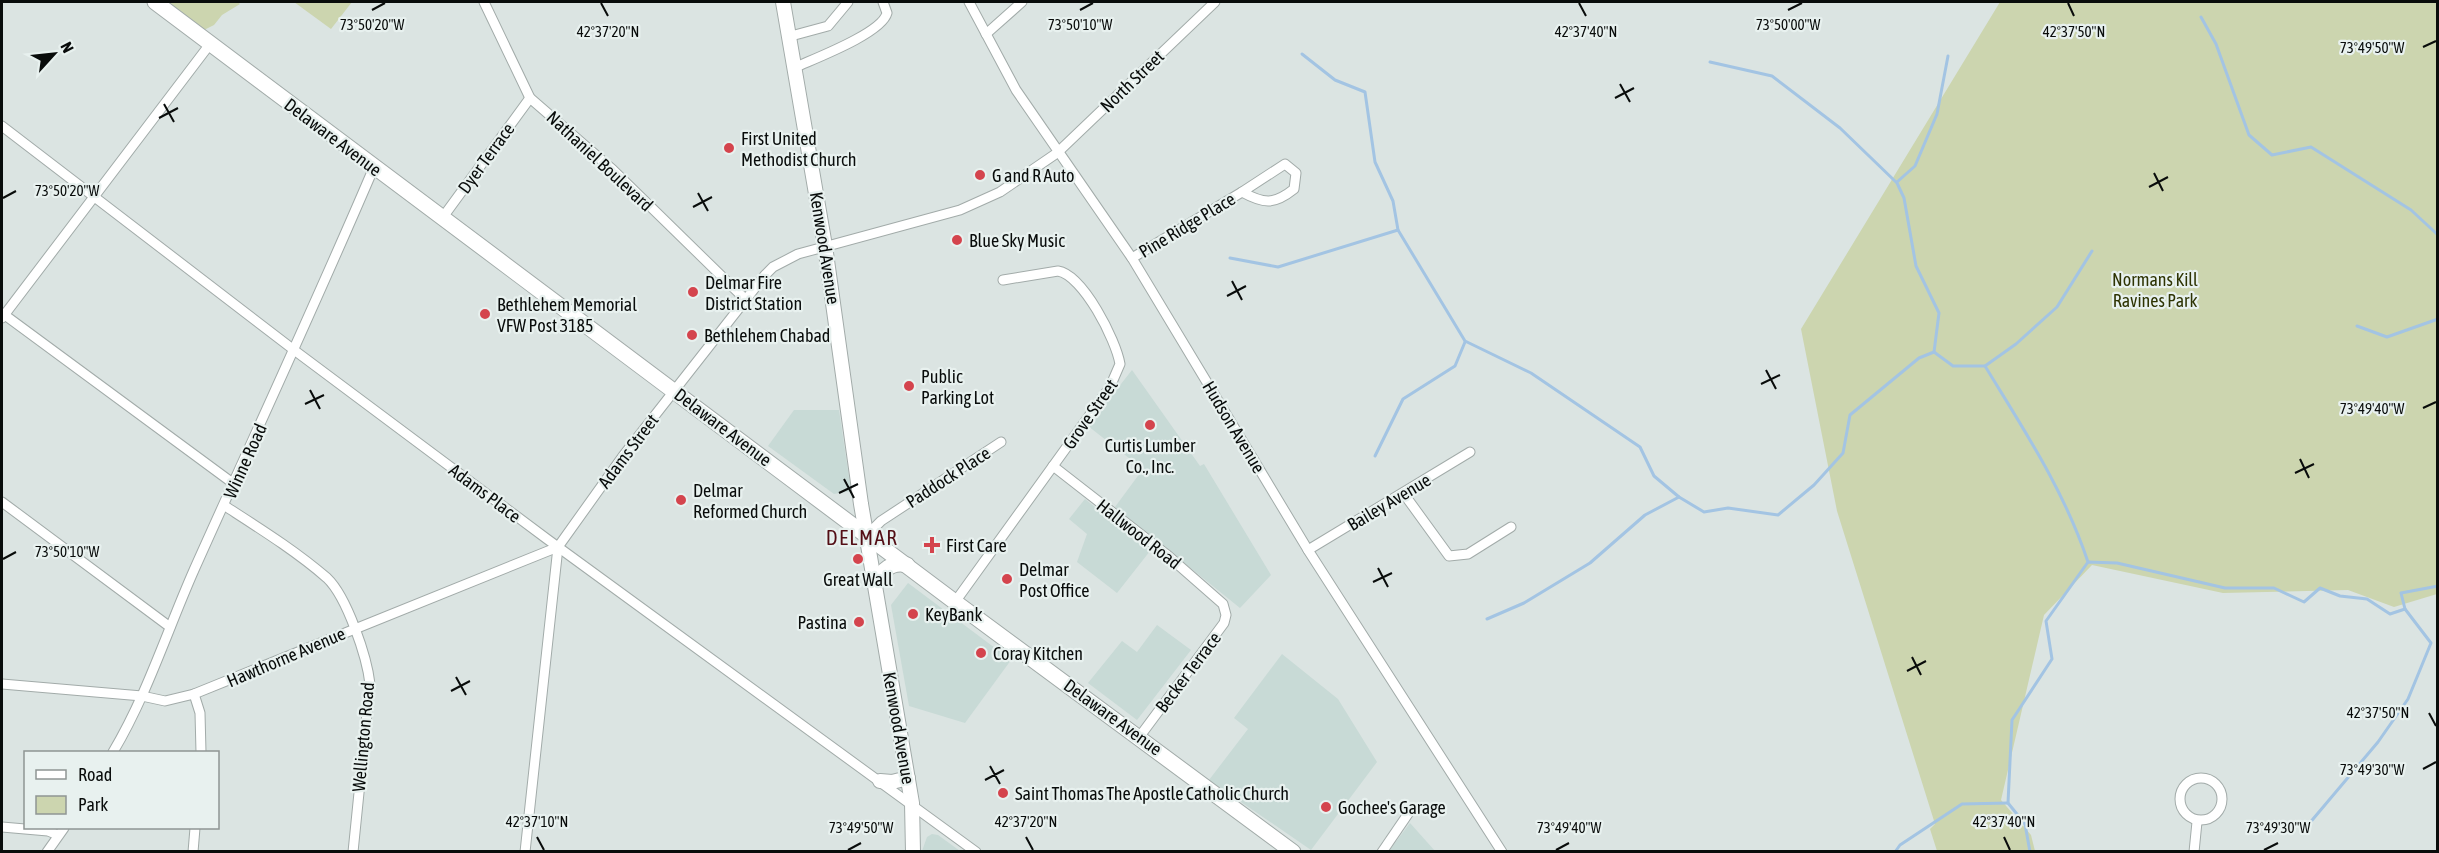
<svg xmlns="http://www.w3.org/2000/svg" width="2439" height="853" viewBox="0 0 2439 853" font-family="'Asap Condensed',sans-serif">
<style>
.built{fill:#c8dad6}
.green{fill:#ccd5af}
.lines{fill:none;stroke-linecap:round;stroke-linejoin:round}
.stream{stroke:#a3c4e3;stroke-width:3}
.street-casing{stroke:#a2aba9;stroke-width:11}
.secondary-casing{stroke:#a2aba9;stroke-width:16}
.primary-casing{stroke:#a2aba9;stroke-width:17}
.street{stroke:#fff;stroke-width:9}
.secondary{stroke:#fff;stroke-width:14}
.primary{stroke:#fff;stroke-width:15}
.ticks{fill:none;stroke:#090c0b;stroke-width:2}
.poi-dot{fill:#d4444d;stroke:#e8f1ef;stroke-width:2}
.labels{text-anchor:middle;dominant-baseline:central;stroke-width:4.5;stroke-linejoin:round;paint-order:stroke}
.street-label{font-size:18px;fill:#090c0b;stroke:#e8f1ef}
.poi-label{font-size:18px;fill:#090c0b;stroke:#e8f1ef;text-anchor:start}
.park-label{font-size:18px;fill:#2e3403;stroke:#e8f1ef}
.quarter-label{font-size:21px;letter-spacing:1.5px;fill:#530e15;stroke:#e8f1ef}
.ticks-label{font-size:15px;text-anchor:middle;fill:#090c0b;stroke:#e8f1ef;stroke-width:4.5;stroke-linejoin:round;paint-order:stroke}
</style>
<rect width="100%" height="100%" fill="#dbe4e2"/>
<g class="built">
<polygon points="1132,370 1200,466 1204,464 1271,575 1240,608 1115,507 1143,469 1088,426"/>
<polygon points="794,410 839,410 851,491 834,494 768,446"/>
<polygon points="1085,499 1150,551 1117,593 1077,562 1087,534 1069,519"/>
<polygon points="908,583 1011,660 965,723 909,706 891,605"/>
<polygon points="1157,625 1191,650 1137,720 1088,683 1122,641 1137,652"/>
<polygon points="1282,654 1338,699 1377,762 1311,850 1209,780 1248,729 1234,718"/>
<polygon points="1410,823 1435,851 1389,851"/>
<polygon points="932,834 938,835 960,851 922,851 927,837"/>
</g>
<g class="green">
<polygon points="165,2 238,2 240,4 222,15 214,25 204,30"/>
<polygon points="294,2 352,2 331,29"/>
<polygon points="2000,2 2437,2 2437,594 2394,607 2348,590 2223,593 2092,565 2044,615 2001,800 2031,835 2035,851 1937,851 1930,829 1935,824 1837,511 1801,329"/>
</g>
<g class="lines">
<g class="stream">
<polyline points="2201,17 2216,44 2249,135 2272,155 2311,147 2411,210 2438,235"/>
<polyline points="1302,54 1335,80 1365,92 1375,162 1393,201 1398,230"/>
<polyline points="1710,62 1772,76 1840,128 1897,183 1904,198 1916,266 1939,313 1934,352"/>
<polyline points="1897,182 1915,166 1937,114 1948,56"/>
<path d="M1230 258 1278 267 1398 230 1465 341 1531 373 1640 447 1654 476 1679 497 1704 512 1728 508 1778 515 1814 485 1843 453 1850 415 1919 358 1934 352 1953 366H1985C2024 430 2064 490 2088 562"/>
<polyline points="2357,326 2387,337 2438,319"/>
<polyline points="1985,366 2016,344 2057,307 2092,251"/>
<polyline points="1375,456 1403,399 1455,366 1465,342"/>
<polyline points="1487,619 1524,603 1590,563 1645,515 1679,497"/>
<polyline points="2308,825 2378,742 2408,699 2431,643 2405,609"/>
<polyline points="1895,852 1900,845 1962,804 2008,803"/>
<polyline points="2030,852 2025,824 2008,803 2012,720 2052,659 2046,621 2088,562 2117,563 2225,588 2274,588 2304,602 2320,588 2340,596 2367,599 2390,614 2405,609 2401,593 2438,586"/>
</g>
<g class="street-casing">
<g id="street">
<polyline points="484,2 530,98 613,170 746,300"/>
<polyline points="969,2 1016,90 1132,258 1308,550 1502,852"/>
<polyline points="986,34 1022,2"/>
<polyline points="791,36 828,26 848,2"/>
<path d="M796 67C816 58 882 33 887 13L883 2"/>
<polyline points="2,126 294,350 547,539 976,852"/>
<path d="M1285 164 1296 173 1294 189C1274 205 1264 204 1242 192Z"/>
<polyline points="443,217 530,98"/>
<polyline points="1132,258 1242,192"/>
<polyline points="2,313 234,484"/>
<polyline points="2,318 210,44"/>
<polyline points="1053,466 1166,554 1223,604 1226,615 1224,623 1140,736"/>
<polyline points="1404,494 1449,556 1468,554 1511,527"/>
<polyline points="2,502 170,627"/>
<path d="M225 506C259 528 296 551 327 578 347 597 367 657 370 684L353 852"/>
<polyline points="867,535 881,521 1001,442"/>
<polyline points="1308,550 1470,452"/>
<path d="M955 602 1110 387 1120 364C1116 340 1083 275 1058 271L1003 280"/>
<polyline points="2,684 142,696 165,701 194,694 558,547"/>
<polyline points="194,694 200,713 201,752"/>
<path d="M113 752C147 695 167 631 194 570 254 436 316 303 374 167"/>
<circle cx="2201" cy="799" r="21"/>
<polyline points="2,827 48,831 58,835"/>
<polyline points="47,852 64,828"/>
<polyline points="193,852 195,828"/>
<polyline points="525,852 558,547 623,456 765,275 773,267 798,254 960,210 1000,192 1057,153 1215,2"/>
<polyline points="1382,852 1410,811"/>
<polyline points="2194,852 2197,822"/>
</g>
</g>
<g class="secondary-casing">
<g id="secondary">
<polyline points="783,2 825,246 861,504 912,803 913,852"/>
<polyline points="880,781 892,782 908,778"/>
</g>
</g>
<g class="primary-casing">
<g id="primary">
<polyline points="155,2 955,602 1293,852"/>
<path d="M876 583C882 570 892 561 907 565"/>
</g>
</g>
<use href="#street" class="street"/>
<use href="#secondary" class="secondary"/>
<use href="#primary" class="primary"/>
</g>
<path class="ticks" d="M601 3 608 16M1579 3 1586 16M2068 3 2074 16M372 10 385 3M1080 10 1093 3M1788 10 1802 3M2423 47 2436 41M1620 84 1630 102M1615 98 1634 88M164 104 174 122M159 118 178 108M2154 173 2163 191M2149 187 2168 177M698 193 708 211M3 198 16 191M693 207 712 197M1232 281 1242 300M1227 296 1246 286M1766 370 1776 389M1761 384 1780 375M310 390 320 409M305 404 324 395M2423 408 2436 402M2300 459 2309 478M2295 473 2314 464M844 479 854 498M839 493 858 484M3 559 16 552M1378 568 1388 587M1373 582 1392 573M1912 657 1921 675M1907 671 1926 661M456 677 466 695M451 691 470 681M2429 713 2436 726M990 766 1000 784M2423 769 2436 762M985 780 1004 770M537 837 544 850M1026 837 1033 850M2004 837 2010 850M848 850 861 843M1556 850 1569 843M2264 850 2278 843"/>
<g class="poi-dot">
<circle cx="729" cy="148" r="6"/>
<circle cx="980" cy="175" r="6"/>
<circle cx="957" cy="240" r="6"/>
<circle cx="693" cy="292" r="6"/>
<circle cx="485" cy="314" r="6"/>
<circle cx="692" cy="335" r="6"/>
<circle cx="909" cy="386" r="6"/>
<circle cx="1150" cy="425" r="6"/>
<circle cx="681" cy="500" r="6"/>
<path d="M929 536h6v6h6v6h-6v6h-6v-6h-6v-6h6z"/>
<circle cx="858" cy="559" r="6"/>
<circle cx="1007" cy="579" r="6"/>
<circle cx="913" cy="614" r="6"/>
<circle cx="859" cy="622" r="6"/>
<circle cx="981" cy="653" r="6"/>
<circle cx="1003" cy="793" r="6"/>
<circle cx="1326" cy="807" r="6"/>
</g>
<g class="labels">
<g class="street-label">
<text transform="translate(1132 81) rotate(-44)">North Street</text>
<text transform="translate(333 137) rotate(37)">Delaware Avenue</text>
<text transform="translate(486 158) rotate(-54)">Dyer Terrace</text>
<text transform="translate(600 161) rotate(43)">Nathaniel Boulevard</text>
<text transform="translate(1187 225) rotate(-31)">Pine Ridge Place</text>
<text transform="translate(825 248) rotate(81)">Kenwood Avenue</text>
<text transform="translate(1090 414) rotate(-55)">Grove Street</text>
<text transform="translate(723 427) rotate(37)">Delaware Avenue</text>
<text transform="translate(1234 427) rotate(59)">Hudson Avenue</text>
<text transform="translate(628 451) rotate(-53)">Adams Street</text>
<text transform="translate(245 461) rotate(-66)">Winne Road</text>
<text transform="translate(948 477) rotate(-33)">Paddock Place</text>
<text transform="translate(485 493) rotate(37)">Adams Place</text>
<text transform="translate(1389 502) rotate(-31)">Bailey Avenue</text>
<text transform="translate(1139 534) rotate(38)">Hallwood Road</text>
<text transform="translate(286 657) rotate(-23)">Hawthorne Avenue</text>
<text transform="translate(1188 672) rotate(-53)">Becker Terrace</text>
<text transform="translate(1113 717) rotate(36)">Delaware Avenue</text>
<text transform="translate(899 728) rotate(80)">Kenwood Avenue</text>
<text transform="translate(363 737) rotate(-85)">Wellington Road</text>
</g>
<g class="poi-label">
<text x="741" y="138">First United<tspan x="741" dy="21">Methodist Church</tspan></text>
<text x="992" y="175">G and R Auto</text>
<text x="969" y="240">Blue Sky Music</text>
<text x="705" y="282">Delmar Fire<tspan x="705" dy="21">District Station</tspan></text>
<text x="497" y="304">Bethlehem Memorial<tspan x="497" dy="21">VFW Post 3185</tspan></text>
<text x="704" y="335">Bethlehem Chabad</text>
<text x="921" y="376">Public<tspan x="921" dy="21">Parking Lot</tspan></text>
<text x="1150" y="445" text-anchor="middle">Curtis Lumber<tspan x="1150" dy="21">Co., Inc.</tspan></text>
<text x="693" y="490">Delmar<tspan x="693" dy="21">Reformed Church</tspan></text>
<text x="946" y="545">First Care</text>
<text x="1019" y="569">Delmar<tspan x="1019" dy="21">Post Office</tspan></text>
<text x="858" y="579" text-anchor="middle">Great Wall</text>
<text x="925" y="614">KeyBank</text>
<text x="847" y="622" text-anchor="end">Pastina</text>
<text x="993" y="653">Coray Kitchen</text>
<text x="1015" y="793">Saint Thomas The Apostle Catholic Church</text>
<text x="1338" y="807">Gochee's Garage</text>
</g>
<g class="park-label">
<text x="2155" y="279">Normans Kill<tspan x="2155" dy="21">Ravines Park</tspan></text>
</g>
<g class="quarter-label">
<text x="862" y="537">DELMAR</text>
</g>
</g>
<g class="ticks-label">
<text x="372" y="30">73°50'20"W</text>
<text x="1080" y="30">73°50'10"W</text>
<text x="1788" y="30">73°50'00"W</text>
<text x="608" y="37">42°37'20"N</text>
<text x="1586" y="37">42°37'40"N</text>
<text x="2074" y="37">42°37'50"N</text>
<text x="2372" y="53">73°49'50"W</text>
<text x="67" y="196">73°50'20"W</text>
<text x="2372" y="414">73°49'40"W</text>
<text x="67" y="557">73°50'10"W</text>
<text x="2378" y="718">42°37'50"N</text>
<text x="2372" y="775">73°49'30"W</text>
<text x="537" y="827">42°37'10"N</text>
<text x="1026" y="827">42°37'20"N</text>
<text x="2004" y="827">42°37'40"N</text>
<text x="861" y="833">73°49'50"W</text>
<text x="1569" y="833">73°49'40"W</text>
<text x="2278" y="833">73°49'30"W</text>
</g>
<rect width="2439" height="853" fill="none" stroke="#090c0b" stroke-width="6"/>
<rect x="24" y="751" width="195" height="78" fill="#e8f1ef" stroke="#8f9594" stroke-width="1.5"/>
<rect x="36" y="770" width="30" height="9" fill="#ffffff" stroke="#8f9594" stroke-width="1.5"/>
<text x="78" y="781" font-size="18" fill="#090c0b">Road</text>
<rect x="36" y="796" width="30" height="18" fill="#ccd5af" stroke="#8f9594" stroke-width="1.5"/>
<text x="78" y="811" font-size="18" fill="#090c0b">Park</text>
<g transform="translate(54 54) rotate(63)" stroke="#e8f1ef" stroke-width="4.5" paint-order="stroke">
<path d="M0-4.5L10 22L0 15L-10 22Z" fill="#090c0b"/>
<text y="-9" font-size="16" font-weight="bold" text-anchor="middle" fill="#090c0b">N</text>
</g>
</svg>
